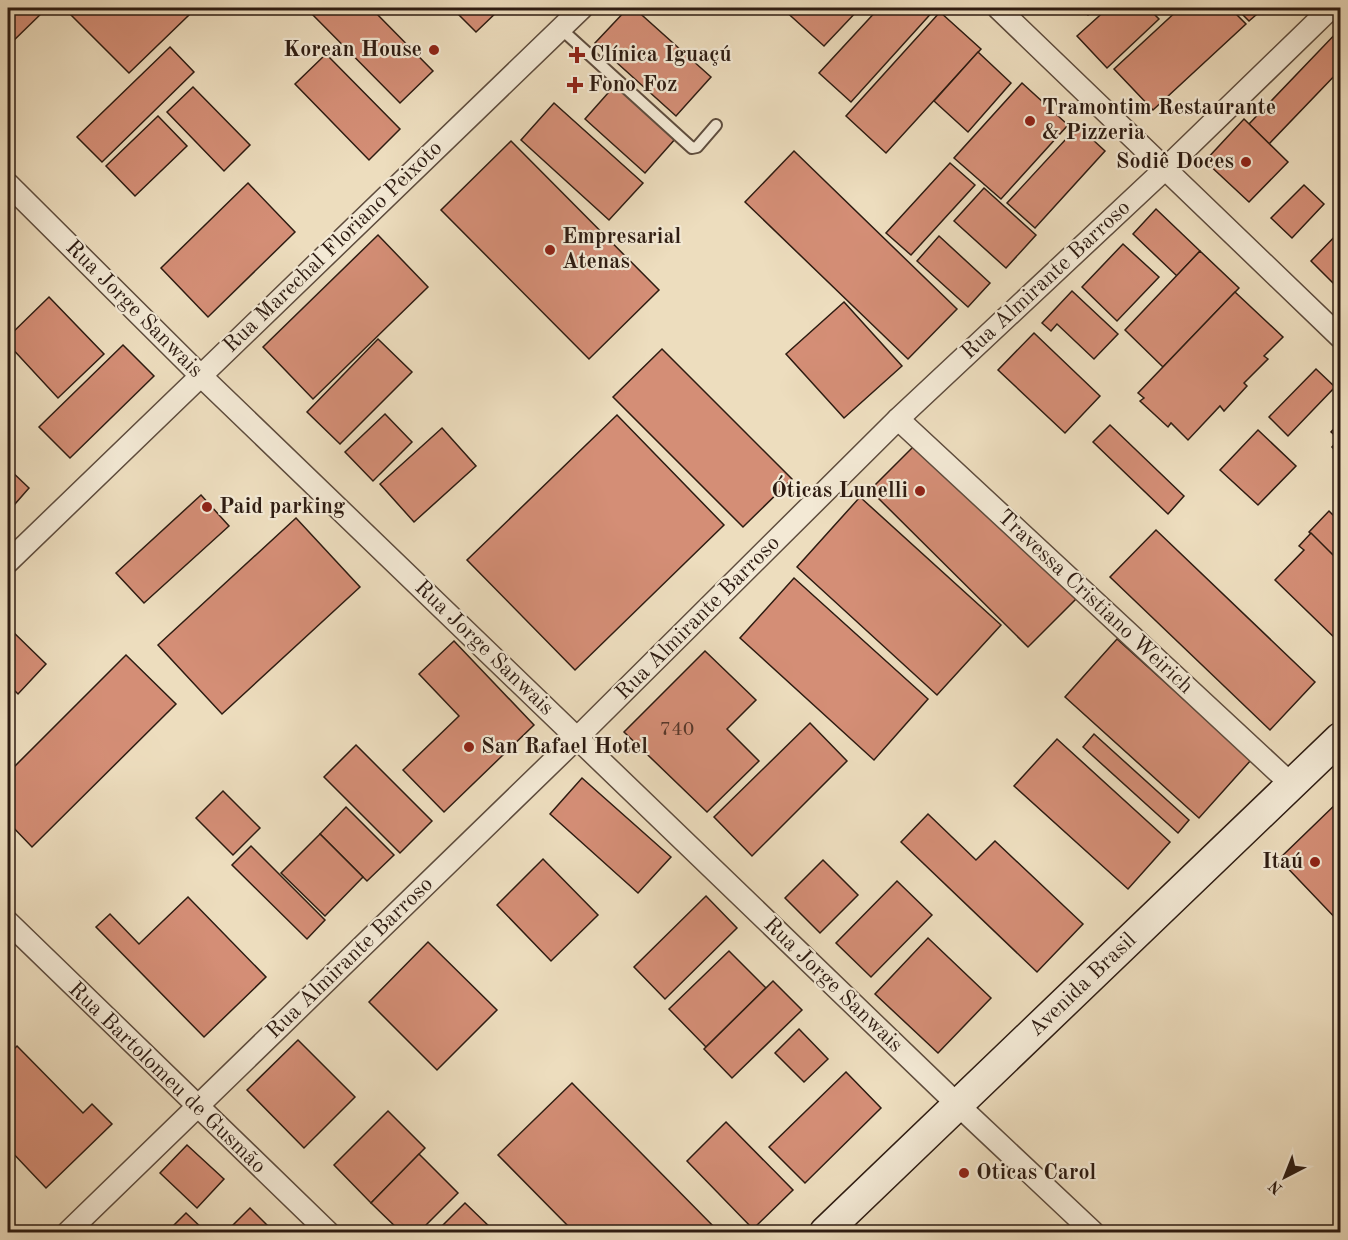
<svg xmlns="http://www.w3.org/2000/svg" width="1348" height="1240" viewBox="0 0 1348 1240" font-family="'Old Standard TT',serif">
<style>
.building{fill:#d48e76;stroke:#2e1c12;stroke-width:1.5}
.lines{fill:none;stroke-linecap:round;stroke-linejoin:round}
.lane-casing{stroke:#5e4c3d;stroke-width:14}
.street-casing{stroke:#5e4c3d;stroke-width:24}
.secondary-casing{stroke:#2e1c12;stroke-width:33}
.lane{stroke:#f3e9d5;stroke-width:10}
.street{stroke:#f3e9d5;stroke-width:21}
.secondary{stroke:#f3e9d5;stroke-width:30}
.poi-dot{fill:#8f2418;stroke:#f3e9d5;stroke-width:2}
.labels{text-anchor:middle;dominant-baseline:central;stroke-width:4.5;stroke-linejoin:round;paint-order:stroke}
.number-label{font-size:20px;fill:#58382b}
.poi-label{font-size:22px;font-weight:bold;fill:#2e1c12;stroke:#f3e9d5;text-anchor:start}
.street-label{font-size:22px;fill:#2e1c12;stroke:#f3e9d5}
</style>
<rect width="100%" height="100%" fill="#edddbe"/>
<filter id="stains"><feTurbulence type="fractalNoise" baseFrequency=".00333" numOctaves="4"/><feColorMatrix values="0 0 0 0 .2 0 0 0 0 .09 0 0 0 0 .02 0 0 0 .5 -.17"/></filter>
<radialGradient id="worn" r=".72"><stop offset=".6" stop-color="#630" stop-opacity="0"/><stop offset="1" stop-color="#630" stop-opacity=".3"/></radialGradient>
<g class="building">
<polygon points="8,8 47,8 8,46"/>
<polygon points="64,8 181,8 189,15 129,73"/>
<polygon points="306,8 371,8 433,71 400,103"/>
<polygon points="452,8 501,8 476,32"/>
<polygon points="628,8 634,8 711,77 676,116 595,43"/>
<polygon points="782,8 860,8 824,46"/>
<polygon points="879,8 936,8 851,102 819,73"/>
<polygon points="1081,8 1096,8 1088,15"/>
<polygon points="1108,8 1148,8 1159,19 1107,68 1077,36"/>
<polygon points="1180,8 1230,8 1246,24 1153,110 1114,69"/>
<polygon points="1236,8 1264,8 1249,21"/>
<polygon points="940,12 981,49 886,153 846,116"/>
<polygon points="1340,29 1340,70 1269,144 1249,124"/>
<polygon points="170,47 194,72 102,162 77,137"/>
<polygon points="978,52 1011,83 968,132 934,101"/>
<polygon points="326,54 400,129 369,160 295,84"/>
<polygon points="1022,83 1068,125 1001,199 954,158"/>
<polygon points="616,84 676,138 645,173 585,119"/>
<polygon points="193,87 250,145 224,171 167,112"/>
<polygon points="554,103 643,183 609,220 521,140"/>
<polygon points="158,116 187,146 135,196 106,166"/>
<polygon points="1244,119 1288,162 1249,202 1205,161"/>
<polygon points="1078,126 1105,151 1035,228 1007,203"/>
<polygon points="511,141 659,290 589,359 441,210"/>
<polygon points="794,151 957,309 908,359 745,202"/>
<polygon points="950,163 975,185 911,255 886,233"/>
<polygon points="248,183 295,232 208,317 161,268"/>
<polygon points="1304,185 1324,204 1292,238 1271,218"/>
<polygon points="984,188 1036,235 1006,268 954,221"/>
<polygon points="1156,209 1200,251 1177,276 1133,234"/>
<polygon points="1340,231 1340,290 1311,261"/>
<polygon points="378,235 428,287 313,399 263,347"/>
<polygon points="939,236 990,283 968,307 917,261"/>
<polygon points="1123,244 1159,277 1117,321 1082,287"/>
<polygon points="1200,251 1239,288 1163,367 1125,330"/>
<polygon points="8,252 14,258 8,265"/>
<polygon points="1072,291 1118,334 1094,359 1057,324 1051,331 1042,323"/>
<polygon points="1235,292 1283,337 1264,356 1268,359 1244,383 1247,386 1224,411 1220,406 1188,440 1171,423 1168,427 1140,401 1144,398 1138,393"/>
<polygon points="49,297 104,354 58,398 8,344 8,337"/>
<polygon points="844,302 902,366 844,418 786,354"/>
<polygon points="8,311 14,317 8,324"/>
<polygon points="1034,333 1100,396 1065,433 998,370"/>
<polygon points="378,339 412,372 340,444 307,412"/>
<polygon points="123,345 154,376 70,458 39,427"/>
<polygon points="662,349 792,479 743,527 613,397"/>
<polygon points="1316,369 1335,387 1288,436 1269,417"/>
<polygon points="385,414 412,442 373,481 345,452"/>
<polygon points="617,415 724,525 575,670 467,560"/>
<polygon points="1340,422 1340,456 1332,447 1339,439 1331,432"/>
<polygon points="1110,425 1184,496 1168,514 1093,442"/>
<polygon points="442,428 476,466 414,522 380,484"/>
<polygon points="1258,430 1296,466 1258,505 1220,470"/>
<polygon points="919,441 1077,598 1028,647 870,490"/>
<polygon points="8,468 29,488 8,512"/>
<polygon points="201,495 229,526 144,603 116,573"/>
<polygon points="860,497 1001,625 937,695 797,567"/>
<polygon points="1329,511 1340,522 1340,562 1309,532"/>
<polygon points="296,518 360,587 222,714 158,645"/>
<polygon points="1156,530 1315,682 1270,730 1110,577"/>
<polygon points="1311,533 1340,562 1340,643 1275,580 1304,550 1299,546"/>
<polygon points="794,578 928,699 874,760 740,638"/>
<polygon points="8,627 46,664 18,694 8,684"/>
<polygon points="1117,639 1251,760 1199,818 1065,697"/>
<polygon points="454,641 534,725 444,812 403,770 459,716 419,674"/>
<polygon points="705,651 756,700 727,729 759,761 707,812 624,732"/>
<polygon points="126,655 176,704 32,847 8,822 8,773"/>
<polygon points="810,723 847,761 752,856 714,817"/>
<polygon points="1094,734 1189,820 1178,833 1083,747"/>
<polygon points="1057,739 1170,842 1128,889 1014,786"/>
<polygon points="356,745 432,821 400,853 324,777"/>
<polygon points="582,778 671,857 638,893 550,814"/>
<polygon points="223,791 260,828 233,855 196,818"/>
<polygon points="1340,800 1340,923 1279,859"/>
<polygon points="346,807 394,855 367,881 320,834"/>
<polygon points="928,814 976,860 995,841 1083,924 1037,972 901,842"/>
<polygon points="320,834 363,877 325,916 281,873"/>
<polygon points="251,846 325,920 307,939 232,865"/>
<polygon points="543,859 598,915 551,961 497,905"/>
<polygon points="823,860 858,895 820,933 785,898"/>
<polygon points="897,881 932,915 871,977 836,943"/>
<polygon points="706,896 737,928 665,999 634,967"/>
<polygon points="188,897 266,977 204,1037 96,927 110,914 139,944"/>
<polygon points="928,938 991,998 938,1053 875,994"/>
<polygon points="428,942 497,1010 437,1070 369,1002"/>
<polygon points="729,951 766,988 706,1047 669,1009"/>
<polygon points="773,981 802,1010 732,1078 704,1049"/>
<polygon points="799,1029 828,1059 804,1082 775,1053"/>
<polygon points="298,1040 355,1097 304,1148 247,1090"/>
<polygon points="17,1046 83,1113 92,1104 112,1124 46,1188 8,1148 8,1055"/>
<polygon points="846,1072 881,1108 805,1183 769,1147"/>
<polygon points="572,1083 719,1232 574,1232 498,1155"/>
<polygon points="388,1111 425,1148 371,1203 334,1165"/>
<polygon points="726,1122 793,1190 753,1229 687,1161"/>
<polygon points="187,1145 224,1179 197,1208 160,1173"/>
<polygon points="419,1154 458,1193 419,1232 401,1232 371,1203"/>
<polygon points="465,1203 495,1232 437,1231"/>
<polygon points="250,1208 273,1231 271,1232 226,1232"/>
<polygon points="186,1213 206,1232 167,1232"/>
</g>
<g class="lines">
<g class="lane-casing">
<polyline id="lane" points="560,28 692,148 697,147 716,125"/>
</g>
<g class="street-casing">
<g id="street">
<polyline points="998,8 1340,337"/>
<polyline points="8,184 200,375 958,1105 1093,1232"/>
<polyline points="898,419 1291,784"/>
<polyline points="8,562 582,8"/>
<polyline points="8,922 328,1232"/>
<polyline points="68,1232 577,738 898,419 1165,169 1331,8"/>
</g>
</g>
<g class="secondary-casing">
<g id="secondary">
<path id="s1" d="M825 1232 1340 738"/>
</g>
</g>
<use href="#lane" class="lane"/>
<use href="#street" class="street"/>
<use href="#secondary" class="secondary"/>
</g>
<g class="poi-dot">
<circle cx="434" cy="50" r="6"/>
<path d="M574 46h6v6h6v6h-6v6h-6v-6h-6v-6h6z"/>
<path d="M572 76h6v6h6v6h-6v6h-6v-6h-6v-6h6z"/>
<circle cx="1030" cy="121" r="6"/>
<circle cx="1246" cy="162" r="6"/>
<circle cx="550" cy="250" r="6"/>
<circle cx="920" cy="491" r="6"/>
<circle cx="207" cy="507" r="6"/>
<circle cx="469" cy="747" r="6"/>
<circle cx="1315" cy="862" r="6"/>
<circle cx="964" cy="1173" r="6"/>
</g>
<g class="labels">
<g class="number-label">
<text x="677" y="730">740</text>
</g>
<g class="poi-label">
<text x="422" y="50" text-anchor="end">Korean House</text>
<text x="590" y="55">Clínica Iguaçú</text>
<text x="588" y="85">Fono Foz</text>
<text x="1042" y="108">Tramontim Restaurante<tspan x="1042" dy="25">&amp; Pizzeria</tspan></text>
<text x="1234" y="162" text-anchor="end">Sodiê Doces</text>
<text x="562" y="237">Empresarial<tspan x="562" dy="25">Atenas</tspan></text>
<text x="908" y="491" text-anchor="end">Óticas Lunelli</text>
<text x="219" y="507">Paid parking</text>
<text x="481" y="747">San Rafael Hotel</text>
<text x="1303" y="862" text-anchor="end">Itaú</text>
<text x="976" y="1173">Oticas Carol</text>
</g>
<g class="street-label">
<text transform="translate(333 247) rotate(-44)">Rua Marechal Floriano Peixoto</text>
<text transform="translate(1046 280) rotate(-43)">Rua Almirante Barroso</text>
<text transform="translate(134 309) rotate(45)">Rua Jorge Sanwais</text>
<text transform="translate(1095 602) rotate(43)">Travessa Cristiano Weirich</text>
<text transform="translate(698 618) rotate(-45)">Rua Almirante Barroso</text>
<text transform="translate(484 648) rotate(44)">Rua Jorge Sanwais</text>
<text transform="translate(350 958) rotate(-44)">Rua Almirante Barroso</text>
<text transform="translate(833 985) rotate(44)">Rua Jorge Sanwais</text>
<text stroke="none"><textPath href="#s1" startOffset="357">Avenida Brasil</textPath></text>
<text transform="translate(167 1078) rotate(44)">Rua Bartolomeu de Gusmão</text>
</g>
</g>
<rect width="1348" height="1240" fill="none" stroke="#edddbe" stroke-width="30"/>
<rect x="9" y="9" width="1330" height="1222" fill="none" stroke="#2e1c12" stroke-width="3"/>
<rect x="15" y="15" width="1318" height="1210" fill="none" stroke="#2e1c12" stroke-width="1.5"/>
<g transform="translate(1285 1177) rotate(222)" stroke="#f3e9d5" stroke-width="4.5" paint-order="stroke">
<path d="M0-4.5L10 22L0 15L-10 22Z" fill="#2e1c12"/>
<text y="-9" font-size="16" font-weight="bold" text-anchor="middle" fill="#2e1c12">N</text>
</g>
<rect width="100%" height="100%" filter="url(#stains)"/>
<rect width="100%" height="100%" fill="url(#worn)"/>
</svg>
